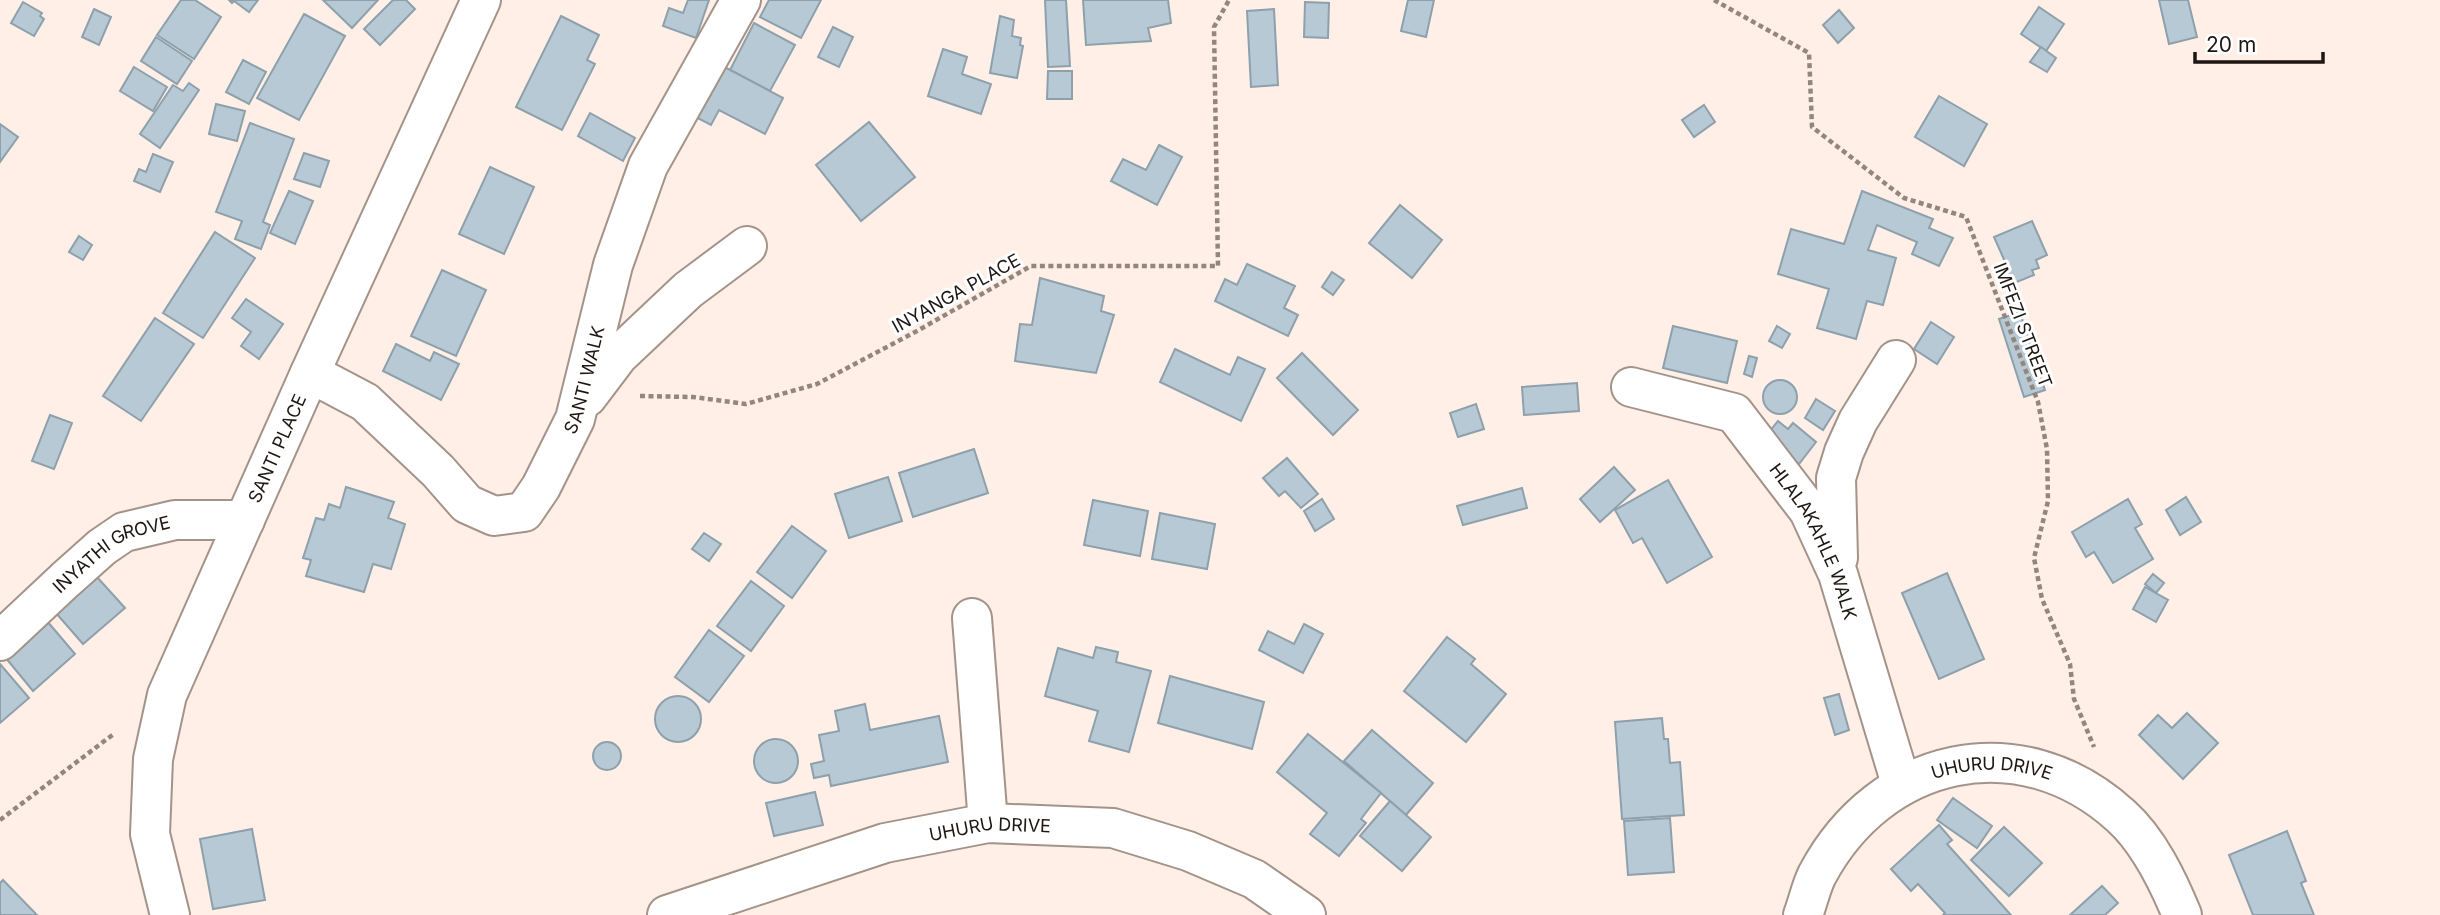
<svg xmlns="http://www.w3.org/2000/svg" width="2440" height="915" viewBox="0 0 2440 915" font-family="Inter,sans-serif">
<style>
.building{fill:#b6c9d4;stroke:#8da0ab;stroke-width:2}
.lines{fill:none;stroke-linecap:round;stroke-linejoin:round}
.minor-casing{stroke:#a49388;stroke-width:42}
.path{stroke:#92867f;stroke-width:4.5;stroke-dasharray:5 3.5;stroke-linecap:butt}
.minor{stroke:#fff;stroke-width:38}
.labels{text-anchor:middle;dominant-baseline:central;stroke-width:6;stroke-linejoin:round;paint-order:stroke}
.street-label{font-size:18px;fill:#1d1612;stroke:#fff}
</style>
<rect width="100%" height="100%" fill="#ffefe6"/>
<g class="building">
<polygon points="181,0 195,0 221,17 194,59 157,35"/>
<polygon points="229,0 258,0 249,12 234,1 232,3"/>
<polygon points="323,0 378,0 352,28"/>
<polygon points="393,0 406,0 415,9 380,45 364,29"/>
<polygon points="688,0 709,0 696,38 663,26 669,8 683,13"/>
<polygon points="769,0 821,0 801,38 760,17"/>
<polygon points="1045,0 1066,0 1070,66 1048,67"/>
<polygon points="1083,0 1168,0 1171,23 1148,28 1151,41 1086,45"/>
<polygon points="1408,0 1434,0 1426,37 1401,31"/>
<polygon points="2159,0 2188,0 2197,37 2169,44"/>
<polygon points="23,2 42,13 40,16 44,19 34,36 11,23"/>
<polygon points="1305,2 1329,3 1328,38 1304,37"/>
<polygon points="2039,7 2064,24 2046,51 2021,34"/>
<polygon points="94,9 111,17 99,45 82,37"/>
<polygon points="1274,9 1278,85 1251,87 1247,11"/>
<polygon points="1839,10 1854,28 1838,43 1823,25"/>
<polygon points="304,14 345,36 299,120 257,98"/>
<polygon points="561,16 599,35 587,60 595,64 562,130 516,107"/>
<polygon points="1000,16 1014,20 1012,36 1021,38 1020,45 1023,46 1017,78 990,73"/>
<polygon points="754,23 795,45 770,91 730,70"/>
<polygon points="833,27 853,37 839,67 818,57"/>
<polygon points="156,37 192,61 177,84 141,61"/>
<polygon points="2041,47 2056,58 2047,72 2030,62"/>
<polygon points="943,49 967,57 962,74 991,84 981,114 928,96"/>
<polygon points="243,60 266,72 249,104 226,92"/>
<polygon points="717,63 783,98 765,134 719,110 711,125 690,114"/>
<polygon points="134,67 167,87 153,111 120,91"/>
<polygon points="1048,71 1072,71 1072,99 1047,99"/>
<polygon points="189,83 199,90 160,148 140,134 173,85 183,91"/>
<polygon points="1939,96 1987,124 1964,166 1915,137"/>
<polygon points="216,104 245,111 237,141 209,134"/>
<polygon points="1704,105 1715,122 1694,137 1682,120"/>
<polygon points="590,113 635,138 623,161 578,136"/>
<polygon points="869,122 915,177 861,221 816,165"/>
<polygon points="250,123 294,139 263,222 270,225 261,249 235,239 242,221 216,212"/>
<polygon points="0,124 18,137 0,162"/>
<polygon points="1159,145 1182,157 1157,205 1111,181 1123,159 1146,170"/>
<polygon points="304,153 329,161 320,187 294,179"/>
<polygon points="153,154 173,162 160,192 134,181 139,169 146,172"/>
<polygon points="490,167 534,187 504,254 459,234"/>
<polygon points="289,191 313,201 295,244 270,233"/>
<polygon points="1862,191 1933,219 1929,228 1953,238 1939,266 1912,254 1917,242 1877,225 1868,250 1896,258 1883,305 1867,301 1856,339 1817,328 1829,289 1778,274 1791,229 1844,244"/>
<polygon points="1400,205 1442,240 1412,278 1369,243"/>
<polygon points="2032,221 2047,255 2036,260 2039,268 2032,270 2034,275 2007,286 1999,267 2006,264 1994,237"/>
<polygon points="215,232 255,258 203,338 163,313"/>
<polygon points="79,236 92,245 83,260 69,252"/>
<polygon points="1247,264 1295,286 1284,308 1298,315 1288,336 1215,301 1225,279 1237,285"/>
<polygon points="442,270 486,290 456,356 411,336"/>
<polygon points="1332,272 1344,280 1333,295 1322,287"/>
<polygon points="1040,278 1104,296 1101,311 1114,315 1096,373 1015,361 1020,324 1032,325"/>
<polygon points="246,299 283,324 259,359 241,346 251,332 232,318"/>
<polygon points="2020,312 2045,390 2024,397 1999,319"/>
<polygon points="155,318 194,344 141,421 103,396"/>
<polygon points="1931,322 1954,337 1937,364 1914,349"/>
<polygon points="1673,326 1737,341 1727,383 1663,368"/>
<polygon points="1777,326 1790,334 1782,348 1769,341"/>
<polygon points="396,344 430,361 434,352 459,364 441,400 383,371"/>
<polygon points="1175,349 1230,375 1238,357 1265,369 1241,421 1160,382"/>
<polygon points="1302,353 1358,410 1333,435 1277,378"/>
<polygon points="1749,356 1757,358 1752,377 1744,374"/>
<circle cx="1780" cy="397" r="17"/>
<polygon points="1577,383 1579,411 1524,415 1522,387"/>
<polygon points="1816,399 1835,411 1823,430 1805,418"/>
<polygon points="1476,404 1484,429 1458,437 1450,413"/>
<polygon points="50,415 72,423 54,469 32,461"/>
<polygon points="1778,421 1788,429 1793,423 1816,442 1799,464 1766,436"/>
<polygon points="974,449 988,493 913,517 899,473"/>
<polygon points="1287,458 1318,494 1301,508 1285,491 1279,496 1263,478"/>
<polygon points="1614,467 1635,490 1600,522 1580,499"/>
<polygon points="888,477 902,521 849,538 835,494"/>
<polygon points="1668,480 1712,557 1667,583 1642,538 1633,543 1615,510"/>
<polygon points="346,487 394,502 388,518 405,524 391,569 373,564 364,592 306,576 311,560 303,558 316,518 324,520 329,504 340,508"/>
<polygon points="1522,488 1527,508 1463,525 1457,506"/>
<polygon points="2186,497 2201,522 2180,535 2166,510"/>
<polygon points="1322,499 1334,519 1315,531 1304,511"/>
<polygon points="2128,499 2142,524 2135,528 2153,559 2113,583 2094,552 2086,557 2072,532"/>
<polygon points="1093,500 1148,511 1140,556 1084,545"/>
<polygon points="1160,513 1215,524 1207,569 1152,559"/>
<polygon points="792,526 826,551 792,598 757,572"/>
<polygon points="704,533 721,544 709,561 692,549"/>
<polygon points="1947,573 1984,659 1939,679 1902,593"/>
<polygon points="2153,574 2164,583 2156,593 2145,584"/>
<polygon points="97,577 125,608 83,644 56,613"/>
<polygon points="751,581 784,606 751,651 717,626"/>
<polygon points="2145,587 2168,600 2156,622 2133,609"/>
<polygon points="47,621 75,654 33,691 5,657"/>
<polygon points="1304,624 1323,634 1303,673 1259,650 1268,631 1294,644"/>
<polygon points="709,630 744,656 709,702 675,677"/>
<polygon points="1447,637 1475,659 1471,664 1506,694 1466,742 1404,691"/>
<polygon points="1096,647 1118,652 1116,662 1151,671 1129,752 1089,741 1098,711 1045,696 1058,648 1093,658"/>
<polygon points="0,664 29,698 0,723"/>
<polygon points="1170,676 1264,702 1252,749 1158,723"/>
<polygon points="1839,694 1849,730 1835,735 1824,698"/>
<circle cx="678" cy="719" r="23"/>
<polygon points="865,704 870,730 939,716 948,762 831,786 829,775 814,778 811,764 824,761 819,735 839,731 835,711"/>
<polygon points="2187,713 2218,743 2183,779 2139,735 2158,715 2172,728"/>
<polygon points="1662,718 1664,739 1668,739 1670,763 1680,762 1684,815 1622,819 1615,722"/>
<polygon points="1372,730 1433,783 1406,815 1344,761"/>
<polygon points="1308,734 1381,793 1361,819 1366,823 1339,856 1310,834 1327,813 1277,772"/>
<circle cx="776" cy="761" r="22"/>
<circle cx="607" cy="756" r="14"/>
<polygon points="815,792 823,825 774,836 766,803"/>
<polygon points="1953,798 1992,826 1977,848 1937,820"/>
<polygon points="1390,801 1431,837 1402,871 1360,836"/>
<polygon points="1670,818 1674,872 1628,875 1624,821"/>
<polygon points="1939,825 1952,840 1947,844 2011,915 1943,915 1945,913 1918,884 1911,891 1891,869"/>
<polygon points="2004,827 2042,863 2009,896 1971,860"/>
<polygon points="252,829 265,900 213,909 200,839"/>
<polygon points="2287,831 2306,881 2301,883 2314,915 2253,915 2229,855"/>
<polygon points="3,880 37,915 0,915 0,883"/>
<polygon points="2102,886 2118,903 2105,915 2070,915"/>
</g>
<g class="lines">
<g class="minor-casing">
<g id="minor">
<path id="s1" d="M310 373 365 402 438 471 467 504 494 516 524 512 541 487 575 419 613 265 648 166 741 0"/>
<path id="s2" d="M1631 387 1734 413 1809 511 1838 574 1901 784"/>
<polyline points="587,397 618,356 688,290 747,246"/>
<polyline points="1838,558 1836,478 1844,452 1858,421 1896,360"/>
<polyline points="972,618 988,823"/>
<path id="s3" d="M0 641 65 580 102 547 124 532 175 520H245"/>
<path id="s4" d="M170 915 150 834 153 759 167 695 310 373 481 0"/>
<path id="s5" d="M667 915 885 843 988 823 1113 828 1188 851 1254 879 1306 915"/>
<path id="s6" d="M1803 915C1808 902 1811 887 1817 875 1880 756 2020 724 2121 816 2149 841 2168 881 2182 915"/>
</g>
</g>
<g class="path">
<polyline points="1714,0 1809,53 1812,127 1904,198 1966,217 2038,402 2047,449 2048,501 2034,558 2042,599 2070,664 2074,699 2094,747"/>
<polyline points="640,396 693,397 746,404 817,384 917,331 1031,266 1218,266 1214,27 1229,0"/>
<polyline points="0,820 115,733"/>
</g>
<use href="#minor" class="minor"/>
</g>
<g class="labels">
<g class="street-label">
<text transform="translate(956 293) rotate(-29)">INYANGA PLACE</text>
<text transform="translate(2023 325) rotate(69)">IMFEZI STREET</text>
<text stroke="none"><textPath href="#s1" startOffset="413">SANTI WALK</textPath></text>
<text stroke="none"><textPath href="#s4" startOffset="494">SANTI PLACE</textPath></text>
<text stroke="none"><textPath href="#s2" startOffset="259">HLALAKAHLE WALK</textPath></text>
<text stroke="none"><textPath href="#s3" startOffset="144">INYATHI GROVE</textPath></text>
<text stroke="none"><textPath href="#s6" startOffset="261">UHURU DRIVE</textPath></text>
<text stroke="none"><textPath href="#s5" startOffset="336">UHURU DRIVE</textPath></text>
</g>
</g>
<path d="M2195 52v10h128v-10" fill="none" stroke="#1d1612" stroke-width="3.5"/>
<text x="2206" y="52" font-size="21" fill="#1d1612" stroke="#ffffff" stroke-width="5" paint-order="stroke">20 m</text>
</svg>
